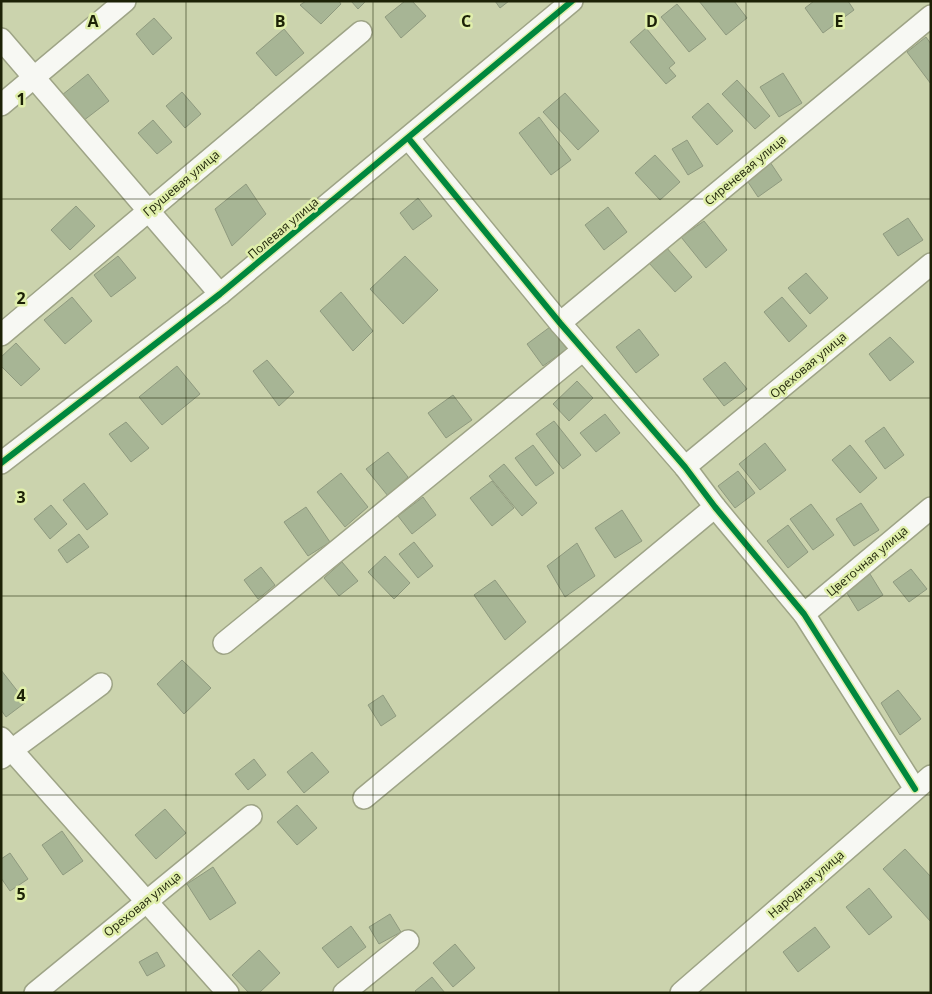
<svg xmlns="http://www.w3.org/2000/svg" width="932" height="994" viewBox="0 0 932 994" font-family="'Open Sans',sans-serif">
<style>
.building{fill:#a7b595;stroke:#8f9a7f}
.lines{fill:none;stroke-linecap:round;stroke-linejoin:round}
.minor-casing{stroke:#9ea486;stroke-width:24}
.minor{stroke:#f7f8f3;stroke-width:21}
.cycleway-casing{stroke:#e0efab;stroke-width:9}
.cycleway{stroke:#00873e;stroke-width:6}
.grid{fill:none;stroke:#1c2106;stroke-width:1;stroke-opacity:0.55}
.labels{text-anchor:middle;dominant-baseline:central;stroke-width:5;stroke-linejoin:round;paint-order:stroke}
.street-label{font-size:12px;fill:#1c2106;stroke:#e0efab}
.grid-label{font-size:16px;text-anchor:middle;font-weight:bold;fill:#1c2106;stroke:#e0efab;stroke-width:5;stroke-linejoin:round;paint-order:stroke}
</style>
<rect width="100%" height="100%" fill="#cbd3ad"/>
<g class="building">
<polygon points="306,1 339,1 341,4 321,24 300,5"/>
<polygon points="351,1 366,1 358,9"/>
<polygon points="405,1 412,1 426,16 401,38 385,17"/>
<polygon points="495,1 509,1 500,8"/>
<polygon points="699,1 734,1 747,18 726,35"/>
<polygon points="814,1 848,1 854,10 823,33 805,8"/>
<polygon points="677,4 706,39 689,52 661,17"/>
<polygon points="154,18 172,38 153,55 136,34"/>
<polygon points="646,28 675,63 669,68 676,76 666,84 630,42"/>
<polygon points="284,29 304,53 276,76 256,53"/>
<polygon points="926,37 931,44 931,84 907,52"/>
<polygon points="783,73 802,103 779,117 760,87"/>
<polygon points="88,74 109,101 83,121 62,95"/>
<polygon points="737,80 770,116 755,129 722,94"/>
<polygon points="182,92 201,114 185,128 166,106"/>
<polygon points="565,93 599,131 578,150 543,112"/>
<polygon points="708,103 733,131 717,145 692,117"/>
<polygon points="539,117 571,160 551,175 519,133"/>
<polygon points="153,120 172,142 157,154 138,133"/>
<polygon points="687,140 703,166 688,175 672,149"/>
<polygon points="655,155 680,182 660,200 635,173"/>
<polygon points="770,162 782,180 758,197 746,179"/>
<polygon points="246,184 266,214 232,246 215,209"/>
<polygon points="418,198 432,216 413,230 400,213"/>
<polygon points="76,206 95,226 70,250 51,230"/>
<polygon points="608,207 627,232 604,250 585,225"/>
<polygon points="908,218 923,240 898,256 883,234"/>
<polygon points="704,221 727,250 706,268 681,237"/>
<polygon points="666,247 692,277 675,292 649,263"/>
<polygon points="118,256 136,278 111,297 94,275"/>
<polygon points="405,256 438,290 403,324 370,289"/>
<polygon points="806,273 828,298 810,314 788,288"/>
<polygon points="341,292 373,331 353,351 320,311"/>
<polygon points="72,297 92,321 65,344 44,320"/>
<polygon points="782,297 807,326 789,342 764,312"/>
<polygon points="550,327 567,349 543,366 527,344"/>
<polygon points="639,329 659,355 636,373 616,347"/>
<polygon points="890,337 914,362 890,381 869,354"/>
<polygon points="16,343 40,369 21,386 1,366 1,357"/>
<polygon points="267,360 294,392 279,406 253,371"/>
<polygon points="725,362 747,389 724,406 703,379"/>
<polygon points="177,366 200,394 162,425 139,397"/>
<polygon points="577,381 593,398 569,421 553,404"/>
<polygon points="453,395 472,420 446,438 428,413"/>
<polygon points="605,414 620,433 596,452 580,433"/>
<polygon points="554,421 581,455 563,469 536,434"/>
<polygon points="126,422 149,448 131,462 109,434"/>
<polygon points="884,427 904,455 885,469 865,441"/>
<polygon points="765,443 786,470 760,490 739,464"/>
<polygon points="533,445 554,473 536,486 515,458"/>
<polygon points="850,445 877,478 860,493 832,460"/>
<polygon points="388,452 408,477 388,496 366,469"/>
<polygon points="504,464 537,503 522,516 489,476"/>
<polygon points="738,471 755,493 735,508 718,486"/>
<polygon points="341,473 368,507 345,527 317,492"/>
<polygon points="492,481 514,508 492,526 470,498"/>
<polygon points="84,483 108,514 87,530 63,500"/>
<polygon points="423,497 436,515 412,534 398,516"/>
<polygon points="861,503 879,530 854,546 836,519"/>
<polygon points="811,504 834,535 813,550 790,519"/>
<polygon points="51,505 67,524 50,539 34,519"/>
<polygon points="306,507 330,542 308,556 284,522"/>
<polygon points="622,510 642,541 615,558 595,528"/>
<polygon points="788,525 808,552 788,568 767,541"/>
<polygon points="79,534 89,547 67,563 58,550"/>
<polygon points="414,542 433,566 418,578 399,554"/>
<polygon points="577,543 595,576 565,597 547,566"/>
<polygon points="385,556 410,583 394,599 368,572"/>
<polygon points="342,562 358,581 339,596 324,578"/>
<polygon points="261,567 275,585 258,599 244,580"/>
<polygon points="911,569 927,589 909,602 893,582"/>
<polygon points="870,574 883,595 858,611 845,590"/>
<polygon points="495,580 526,622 505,640 474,595"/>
<polygon points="182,660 211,688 184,714 157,684"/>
<polygon points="1,670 26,702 6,717 1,710"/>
<polygon points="898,690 921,719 900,735 881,703"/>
<polygon points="383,695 396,716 381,726 368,705"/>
<polygon points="312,752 329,772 304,793 287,772"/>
<polygon points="254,759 266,775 248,790 235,774"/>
<polygon points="297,805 317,828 297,845 277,822"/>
<polygon points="165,809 186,833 156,859 135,835"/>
<polygon points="62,831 83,861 63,875 42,845"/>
<polygon points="905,849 931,877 931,922 883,869"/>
<polygon points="10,853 28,879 10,891 1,878 1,859"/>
<polygon points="213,867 236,903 210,920 187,884"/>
<polygon points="869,888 892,917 869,935 846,907"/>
<polygon points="390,914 401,932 379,944 369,927"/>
<polygon points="351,926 366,947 338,968 322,948"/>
<polygon points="815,927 830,947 798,972 783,952"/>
<polygon points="455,944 475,968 453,987 433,963"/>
<polygon points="259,950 280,973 259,993 249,993 232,975"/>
<polygon points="157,952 165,966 147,976 139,962"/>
<polygon points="432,977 445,993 417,993 415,991"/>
</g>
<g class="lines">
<g class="minor-casing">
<g id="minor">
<polyline points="1,39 220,294"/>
<polyline points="1,105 125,1"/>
<polyline points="409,139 560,323 685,467 715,507 804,614 915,789"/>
<polyline points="560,323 931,16"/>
<polyline points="1,335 361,32"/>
<polyline points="1,463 220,294 572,1"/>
<polyline points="685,467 931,264"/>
<polyline points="804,614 931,508"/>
<polyline points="224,643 583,350"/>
<polyline points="1,738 228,993"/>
<polyline points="1,758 101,684"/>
<polyline points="364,798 715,507"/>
<polyline points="35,993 251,816"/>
<polyline points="344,993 408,941"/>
<polyline points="681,993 931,776"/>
</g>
</g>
<use href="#minor" class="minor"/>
<g class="cycleway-casing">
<g id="cycleway">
<polyline points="409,139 560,323 685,467 715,507 804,614 915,789"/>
<polyline points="1,463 220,294 572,1"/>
</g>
</g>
<use href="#cycleway" class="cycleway"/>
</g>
<path class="grid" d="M186 1V993M373 1V993M559 1V993M746 1V993M1 199H931M1 398H931M1 596H931M1 795H931"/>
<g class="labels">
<g class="street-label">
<text transform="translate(745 170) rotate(-40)">Сиреневая улица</text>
<text transform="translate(181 183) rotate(-40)">Грушевая улица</text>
<text transform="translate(283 228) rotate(-40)">Полевая улица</text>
<text transform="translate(808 365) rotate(-40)">Ореховая улица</text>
<text transform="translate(867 561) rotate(-40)">Цветочная улица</text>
<text transform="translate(806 884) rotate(-41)">Народная улица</text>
<text transform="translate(142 904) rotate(-39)">Ореховая улица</text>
</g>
</g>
<g class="grid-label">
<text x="93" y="27">A</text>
<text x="280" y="27">B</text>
<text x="466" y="27">C</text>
<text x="652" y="27">D</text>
<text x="839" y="27">E</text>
<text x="21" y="105">1</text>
<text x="21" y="304">2</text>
<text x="21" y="503">3</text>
<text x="21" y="701">4</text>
<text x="21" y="900">5</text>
</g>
<rect width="932" height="994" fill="none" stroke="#1c2106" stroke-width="5"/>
</svg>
